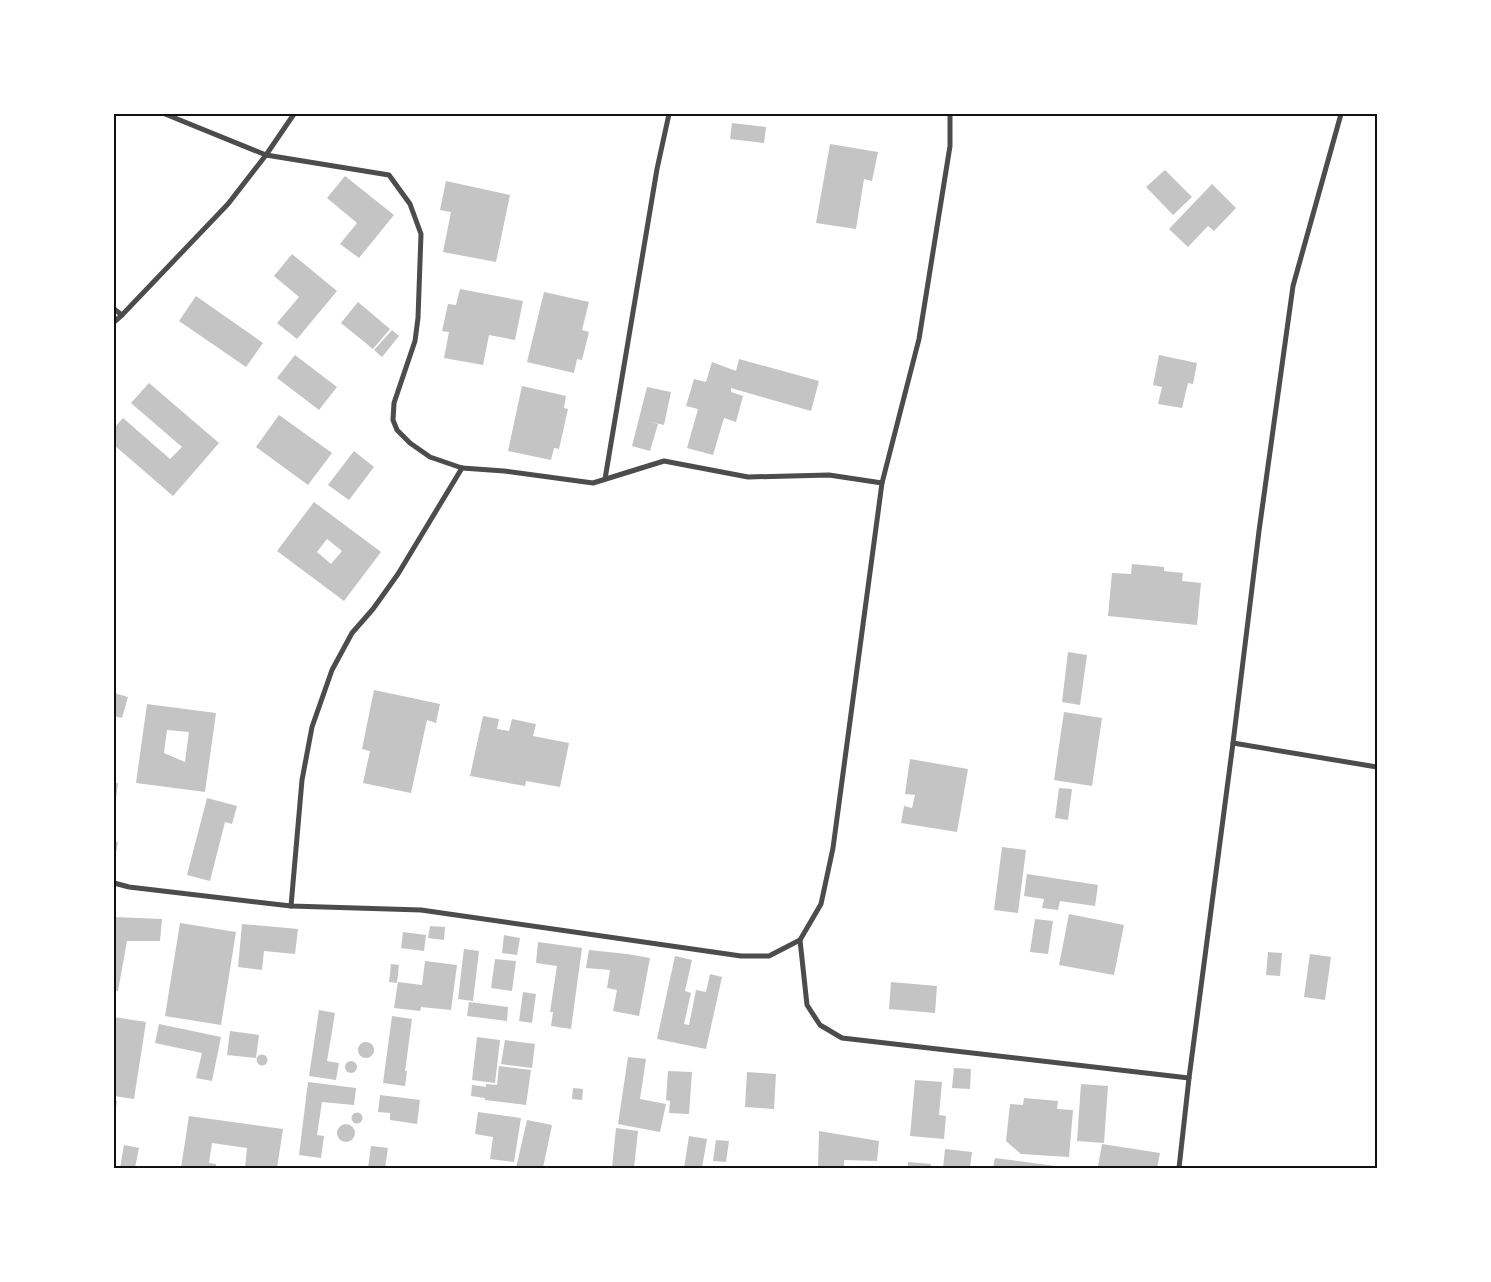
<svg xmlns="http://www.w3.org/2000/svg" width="1491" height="1282" viewBox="0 0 1491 1282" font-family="'Fira Sans Condensed',sans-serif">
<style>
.building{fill:#c4c4c4;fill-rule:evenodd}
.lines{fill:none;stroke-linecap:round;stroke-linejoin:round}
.minor{stroke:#4c4c4c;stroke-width:5}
.neatline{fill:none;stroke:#111;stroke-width:2}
</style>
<rect width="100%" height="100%" fill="#fff"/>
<g class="building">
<polygon points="732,123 766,127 764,143 730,139"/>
<polygon points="830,144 878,152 872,181 864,179 856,229 816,223"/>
<polygon points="1165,170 1192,197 1173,215 1146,187"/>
<polygon points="345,176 394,215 359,258 340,244 357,223 327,198"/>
<polygon points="446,181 510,195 496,262 443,252 451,212 440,210"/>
<polygon points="1212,184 1236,208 1214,231 1208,226 1188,247 1169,229"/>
<polygon points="292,254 337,291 297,339 277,323 299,297 274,276"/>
<polygon points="460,289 523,301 515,340 489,335 483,365 444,358 449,332 442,331 448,304 456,305"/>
<polygon points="544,292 589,302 582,330 589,332 582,360 577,359 574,373 527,362"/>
<polygon points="196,296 263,343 246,367 179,321"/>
<polygon points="358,302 390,329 373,349 341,323"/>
<polygon points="392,330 399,336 382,357 374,350"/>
<polygon points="295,355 337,387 319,410 277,378"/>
<polygon points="1159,355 1197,363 1193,384 1188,383 1182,408 1158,404 1162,387 1153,385"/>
<polygon points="739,359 819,381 811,411 731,388 731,392 743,396 736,422 724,418 713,455 687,448 698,409 686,406 694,379 706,382 712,362 736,371"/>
<polygon points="149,383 219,443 173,496 114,445 114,428 123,418 170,459 182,447 131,403"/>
<polygon points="522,386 566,396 564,408 568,409 559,449 554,448 551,460 508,451"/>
<polygon points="647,387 671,392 664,425 647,421 658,424 650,451 632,446"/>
<polygon points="279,415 332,453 308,485 256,447"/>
<polygon points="354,451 374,467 349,500 328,485"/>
<path d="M314 502 381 552 344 601 277 551ZM327 539 342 551 331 564 317 552Z"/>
<polygon points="1132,564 1164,567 1164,571 1183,573 1182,581 1201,583 1197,625 1108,616 1112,573 1131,574"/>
<polygon points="1068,652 1087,655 1080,705 1062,702"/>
<polygon points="374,690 440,704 436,723 427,720 411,793 363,783 370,751 362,749"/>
<polygon points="114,693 128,697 122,718 114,716"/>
<path d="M147 704 216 713 205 792 136 783ZM167 730 189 732 185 762 164 753Z"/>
<polygon points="1064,712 1102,718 1092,786 1054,780"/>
<polygon points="483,716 499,719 497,729 509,731 512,719 536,724 533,736 569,743 560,787 526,781 525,786 470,776"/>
<polygon points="910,759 968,769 957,832 901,823 904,806 912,808 915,795 905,794"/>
<polygon points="114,783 118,783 115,806 114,806"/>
<polygon points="1059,788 1072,789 1068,820 1055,818"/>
<polygon points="207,798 237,806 232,824 225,822 210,881 187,875"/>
<polygon points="114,841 118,842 115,858 114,857"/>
<polygon points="1002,847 1026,850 1018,913 994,910"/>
<polygon points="1027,874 1098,885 1095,906 1060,901 1058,910 1042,908 1044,899 1024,896"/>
<polygon points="1069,914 1124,925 1114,975 1059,965"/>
<polygon points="114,917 162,919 160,941 127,941 118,991 114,990"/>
<polygon points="1035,919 1053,921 1048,954 1030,952"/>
<polygon points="180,923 236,932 221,1025 165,1016"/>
<polygon points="242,924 298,929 295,954 264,951 262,970 238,967"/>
<polygon points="430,926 445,927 444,940 428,938"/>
<polygon points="403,932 426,935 424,951 401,948"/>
<polygon points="504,935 520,938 517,955 502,953"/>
<polygon points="538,942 582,948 571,1029 551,1026 553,1012 550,1012 557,966 536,963"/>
<polygon points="464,949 479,951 473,1001 458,999"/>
<polygon points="589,950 627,954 650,958 639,1016 613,1011 617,990 607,988 610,970 586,968"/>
<polygon points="1268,952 1282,953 1280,976 1266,975"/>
<polygon points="1310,954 1331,957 1325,1000 1304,997"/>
<polygon points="675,956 692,960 685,991 691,993 684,1024 689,1025 696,990 706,992 710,974 722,977 706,1049 657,1039"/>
<polygon points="495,959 516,961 512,991 491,988"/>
<polygon points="425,961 457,965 451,1010 421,1007 420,1011 394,1008 398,982 422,985"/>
<polygon points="391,964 399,965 397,983 389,982"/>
<polygon points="891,982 937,986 935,1013 889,1009"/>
<polygon points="523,992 536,994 532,1023 519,1021"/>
<polygon points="469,1002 508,1007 507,1021 467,1016"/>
<polygon points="319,1010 335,1013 327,1061 339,1063 336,1080 309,1076"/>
<polygon points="392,1016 412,1019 405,1071 407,1071 405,1086 383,1083"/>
<polygon points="114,1017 146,1022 134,1099 114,1096"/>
<polygon points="159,1024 221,1037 212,1081 196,1078 202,1053 155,1043"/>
<polygon points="230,1031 259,1035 256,1058 227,1055"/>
<polygon points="477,1037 500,1040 495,1083 472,1080"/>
<polygon points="505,1040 535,1044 532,1068 501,1064"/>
<circle cx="366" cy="1050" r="8"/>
<circle cx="262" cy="1060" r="5.5"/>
<polygon points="628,1057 646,1059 640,1099 666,1104 660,1132 618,1124"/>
<circle cx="351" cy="1067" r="6"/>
<polygon points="499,1066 531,1070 526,1105 485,1100 485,1098 471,1096 472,1085 486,1087 486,1084 497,1085"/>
<polygon points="954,1068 971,1069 970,1089 952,1088"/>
<polygon points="668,1071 692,1072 689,1114 669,1113 670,1101 666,1100"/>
<polygon points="747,1072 776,1074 774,1109 745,1107"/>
<polygon points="915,1080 942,1082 939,1115 946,1116 944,1139 910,1136"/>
<polygon points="308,1082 356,1088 354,1105 322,1102 317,1135 324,1136 321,1158 299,1155"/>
<polygon points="1081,1084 1108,1086 1104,1143 1077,1141"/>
<polygon points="573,1088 583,1089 582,1100 572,1099"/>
<polygon points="380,1095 420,1100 417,1124 390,1120 390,1113 378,1112"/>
<polygon points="1024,1098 1058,1101 1057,1109 1073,1110 1069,1157 1021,1154 1006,1141 1010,1104 1023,1105"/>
<polygon points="114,1100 117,1101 115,1113 114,1113"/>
<polygon points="478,1112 521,1118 514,1162 490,1159 493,1137 475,1134"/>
<circle cx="357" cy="1118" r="5.5"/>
<polygon points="189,1116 283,1129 277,1168 245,1167 247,1148 212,1143 209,1163 216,1164 216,1168 181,1168"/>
<polygon points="527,1120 552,1125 543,1168 516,1168"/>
<circle cx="346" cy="1133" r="9"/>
<polygon points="616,1128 638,1131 634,1168 612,1168"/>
<polygon points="819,1131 879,1141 877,1161 844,1160 844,1168 818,1168"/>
<polygon points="689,1136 707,1139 702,1168 684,1168"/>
<polygon points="716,1140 729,1141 726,1162 713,1161"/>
<polygon points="1102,1144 1160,1153 1157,1168 1112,1168 1098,1166"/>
<polygon points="124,1145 139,1148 135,1168 120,1168"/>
<polygon points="371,1146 388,1148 385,1168 368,1168"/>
<polygon points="945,1149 972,1152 970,1168 943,1168"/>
<polygon points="995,1158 1063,1167 1063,1168 993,1168"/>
<polygon points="908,1162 931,1164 930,1168 908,1168"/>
</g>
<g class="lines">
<g class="minor">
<polyline points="165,114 266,155 389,175 410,204 421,234 418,318 415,341 394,403 393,420 397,430 410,443 430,457 462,468 504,471 593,483 664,461 748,477 829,475 882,483"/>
<polyline points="114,309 122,315"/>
<polyline points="114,322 122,315 228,204 266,155 294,114"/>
<polyline points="605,479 657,169 669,114"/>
<polyline points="1233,743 1377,767"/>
<polyline points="114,883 129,887 291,906 421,910 741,956 769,956 800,940 821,904 833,848 882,483 919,339 950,146 950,114"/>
<polyline points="291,906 302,780 312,727 332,670 352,633 373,609 398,574 462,468"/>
<polyline points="800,940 807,1005 820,1025 842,1038 1189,1078"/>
<polyline points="1179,1168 1189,1078 1233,743 1259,531 1293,286 1341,114"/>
</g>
</g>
<rect width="1491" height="1282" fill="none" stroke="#ffffff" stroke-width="230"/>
<rect x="115" y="115" width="1261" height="1052" class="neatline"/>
</svg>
